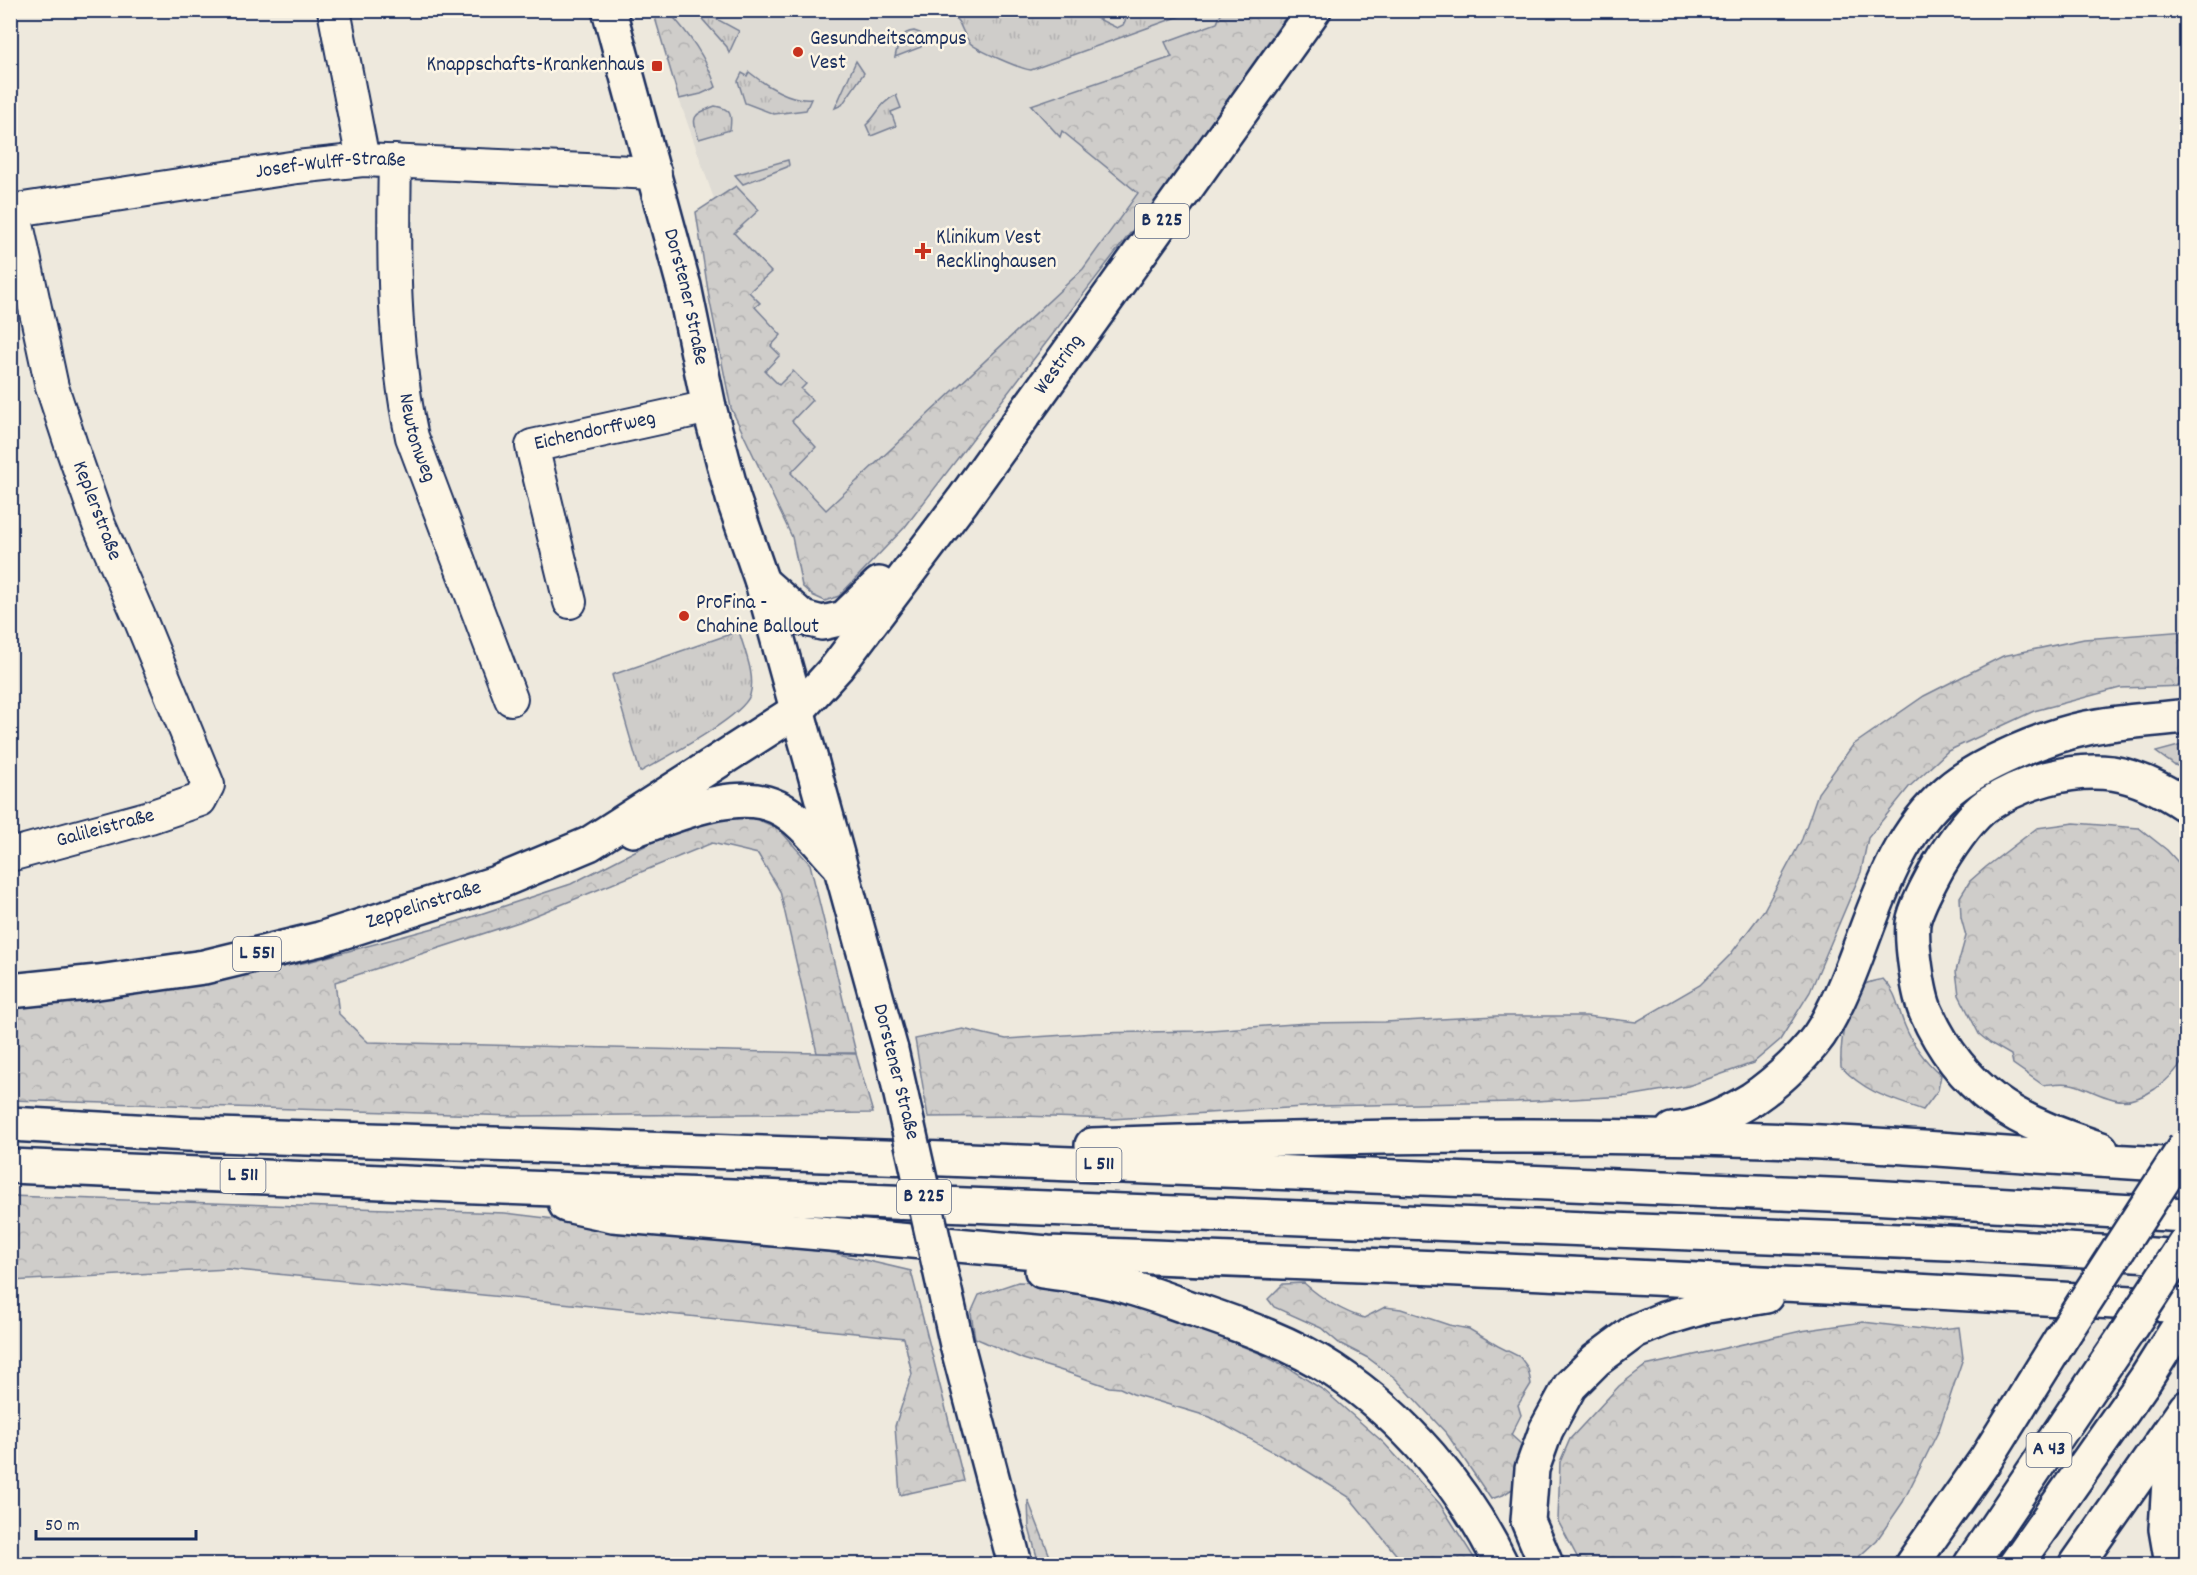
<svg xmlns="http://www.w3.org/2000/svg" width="2197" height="1575" viewBox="0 0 2197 1575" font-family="Dekko,sans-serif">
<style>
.built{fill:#dedbd4}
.grass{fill:url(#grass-tufts);stroke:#757e94;stroke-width:1.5}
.forest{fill:url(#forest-crowns);stroke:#757e94;stroke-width:1.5}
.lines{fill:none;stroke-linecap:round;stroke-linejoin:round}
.minor-casing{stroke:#1b2f5e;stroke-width:36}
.major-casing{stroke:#1b2f5e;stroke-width:38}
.highway-casing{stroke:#1b2f5e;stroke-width:38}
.minor{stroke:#fcf5e5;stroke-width:32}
.major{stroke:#fcf5e5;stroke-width:33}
.highway{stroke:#fcf5e5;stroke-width:33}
.major-bridge-casing{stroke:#1b2f5e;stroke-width:38;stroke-linecap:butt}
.highway-bridge-casing{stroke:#1b2f5e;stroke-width:38;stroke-linecap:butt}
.major-bridge{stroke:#fcf5e5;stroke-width:33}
.highway-bridge{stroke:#fcf5e5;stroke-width:33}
.poi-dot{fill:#c8321e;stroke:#fcf5e5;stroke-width:2}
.labels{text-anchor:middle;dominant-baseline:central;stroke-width:5;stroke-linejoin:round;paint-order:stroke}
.shield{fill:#fcf5e5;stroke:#5e6a86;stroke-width:1.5}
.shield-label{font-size:20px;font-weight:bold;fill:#1b2f5e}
.poi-label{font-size:21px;fill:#1b2f5e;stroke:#fcf5e5;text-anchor:start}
.street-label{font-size:21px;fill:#1b2f5e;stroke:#fcf5e5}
</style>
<defs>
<pattern id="grass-tufts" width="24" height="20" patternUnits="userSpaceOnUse" patternTransform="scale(1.5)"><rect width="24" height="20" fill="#cfcdca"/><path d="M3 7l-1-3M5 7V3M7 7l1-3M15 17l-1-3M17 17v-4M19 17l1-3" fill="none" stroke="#b1b0b0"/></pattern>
<pattern id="forest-crowns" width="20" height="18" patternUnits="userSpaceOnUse" patternTransform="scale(1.5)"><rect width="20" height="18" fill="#cfcdca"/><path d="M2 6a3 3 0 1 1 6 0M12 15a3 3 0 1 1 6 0" fill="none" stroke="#b1b0b0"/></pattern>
</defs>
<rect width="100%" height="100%" fill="#eee9dd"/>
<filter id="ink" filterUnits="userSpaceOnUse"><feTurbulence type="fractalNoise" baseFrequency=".0167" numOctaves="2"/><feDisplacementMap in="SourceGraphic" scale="12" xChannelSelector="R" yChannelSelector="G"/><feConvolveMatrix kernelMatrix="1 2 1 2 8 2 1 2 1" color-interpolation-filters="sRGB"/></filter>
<g filter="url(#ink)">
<polygon class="built" points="668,11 1267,11 1083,269 826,511 790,473 791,421 779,386 765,371 770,346 749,292 770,272 733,233 736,186 714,199 679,99 701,94 710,70 691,37"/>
<g class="grass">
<polygon points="695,11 702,11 739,31 729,53 727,47"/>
<path d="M1024 11 1033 15 1041 11H1082L1117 28 1123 25 1130 11H1194L1031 70C1020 69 977 50 970 43 957 28 967 23 944 11Z"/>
<path d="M914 31 920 33 923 38 921 47 895 57C898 45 899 32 914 31Z"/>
<polygon points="856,61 864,73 842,105 835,108"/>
<path d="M749 72C766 86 791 101 811 99L806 110 774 114 745 103 738 81 742 73 747 76Z"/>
<path d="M896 95 901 108 891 112 896 126 871 136 866 125C878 115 879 103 896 95Z"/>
<path d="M715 106C732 109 732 115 730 130L699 139C691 116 692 115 715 106Z"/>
<polygon points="788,160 789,165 787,167 743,184 735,175"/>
<path d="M739 631C744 650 756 675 750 695 743 717 663 759 640 772L612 675Z"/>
</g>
<g class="forest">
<path d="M653 11H668C689 34 706 57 716 87L701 94 679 99Z"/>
<polygon points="1222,11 1290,11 1174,176 905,527 839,596 825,601 812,595 802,586 792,537 731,408 709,297 696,212 736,186 759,210 734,233 771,272 749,292 760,303 755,307 781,335 771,346 780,355 765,371 779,385 793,371 806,384 801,389 812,400 792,421 816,447 791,473 826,510 1083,269 1138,193 1062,131 1060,137 1031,105 1172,57 1165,42 1217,23"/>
<polygon points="2186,631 2186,686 2120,688 2034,711 1948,751 1909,787 1868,838 1861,872 1810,992 1780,1040 1753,1063 1688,1086 1628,1096 1515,1102 1320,1106 1112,1119 1023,1116 928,1117 915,1039 963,1029 1006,1039 1095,1033 1197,1031 1307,1023 1385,1022 1496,1016 1586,1016 1636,1022 1700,985 1730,955 1764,910 1802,839 1818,793 1853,745 1924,696 2003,656 2084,639"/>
<polygon points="2186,744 2186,768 2174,765 2156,752"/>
<polygon points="716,814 750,816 779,829 810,864 856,1053 817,1053 780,891 758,854 712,843 519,922 335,982 339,1014 368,1042 856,1054 873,1113 515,1116 11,1100 11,1007 104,998 308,962 456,922 571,884 666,835"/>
<path d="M2074 823 2139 828 2167 850 2186 871V1055C2179 1069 2168 1080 2155 1089 2129 1106 2116 1102 2089 1090 2083 1088 2077 1085 2071 1084 2062 1082 2052 1084 2043 1085L2013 1064 2011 1055 1990 1043 1979 1034 1959 995 1956 971 1966 936 1961 918 1960 897 1970 881 1986 867 2037 828Z"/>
<path d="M1883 979C1898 994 1897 1007 1905 1026 1913 1046 1925 1061 1941 1075L1938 1090 1923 1110C1889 1098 1868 1094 1841 1067 1840 1046 1845 998 1864 985 1869 981 1877 981 1883 979Z"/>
<polygon points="10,1196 505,1213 834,1253 911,1271 964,1481 900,1495 895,1426 912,1374 904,1338 228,1269 11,1281"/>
<polygon points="1018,1282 1043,1283 1114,1299 1168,1316 1259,1353 1290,1369 1325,1391 1384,1443 1440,1504 1478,1564 1404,1564 1349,1497 1299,1466 1210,1417 1133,1394 1120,1388 1109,1387 1069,1373 1023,1359 975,1338 971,1313 979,1295"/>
<path d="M1304 1283C1322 1299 1341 1311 1364 1318L1385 1307 1401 1309 1449 1325 1469 1329 1498 1346 1520 1357 1528 1368 1531 1384 1518 1405 1521 1415 1511 1435 1521 1444 1517 1486 1503 1495 1491 1499 1447 1434 1395 1378 1368 1358 1339 1343 1321 1328 1274 1307 1268 1299 1283 1284Z"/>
<polygon points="1863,1322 1931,1330 1959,1327 1963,1358 1939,1430 1903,1502 1877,1540 1851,1564 1581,1564 1558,1521 1560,1462 1570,1439 1619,1386 1645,1366 1801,1331"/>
<polygon points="1028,1500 1053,1564 1039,1564 1029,1528"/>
</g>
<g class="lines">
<g class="minor-casing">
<g id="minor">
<polyline points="334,10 363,160"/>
<path id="s1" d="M395 161C393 252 393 347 412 437L511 699"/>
<path id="s2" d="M10 211 297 167 363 160 655 173"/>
<path id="s3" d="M570 602 532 446 709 407"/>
<path id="s4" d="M10 855 150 817 200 800 208 785 140 619 99 525 73 451 52 387 14 210"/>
</g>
</g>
<g class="major-casing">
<g id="major">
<path id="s5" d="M609 10 684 286 709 407 733 498 762 582 891 1050"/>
<polyline points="762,582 803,618 822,623 844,618 879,584"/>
<path d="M633 830C674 816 736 787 777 807 801 818 820 845 838 864"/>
<path id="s6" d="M10 991 98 982 204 967 320 939 496 883 589 844 798 710 837 667 963 500 1314 10"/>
<polyline points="957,1345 1015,1564"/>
</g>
</g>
<g class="highway-casing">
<g id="highway">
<polyline points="10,1124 188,1134 944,1159 1524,1182 1852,1196 2186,1215"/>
<path d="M1672 1130C1700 1128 1729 1113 1752 1099 1776 1083 1811 1051 1825 1026 1869 949 1878 851 1948 791 1979 764 2047 736 2087 728 2120 721 2154 720 2186 716"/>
<path d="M1092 1145C1341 1136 1591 1131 1840 1143 1956 1149 2071 1160 2186 1165"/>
<path d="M2101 1149C2065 1137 2026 1124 1995 1101 1965 1078 1941 1046 1926 1012 1918 994 1911 943 1913 923 1916 906 1931 880 1939 865 1950 847 1970 817 1987 805 2023 782 2069 768 2112 773 2138 777 2165 791 2186 805"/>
<polyline points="10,1166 476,1186 1949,1243 2186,1257"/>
<polyline points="566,1205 613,1215 1048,1253 1439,1268 1827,1286 2186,1306"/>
<path d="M1042 1271C1072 1275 1102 1279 1131 1288 1153 1294 1175 1303 1196 1310 1243 1326 1292 1343 1333 1370 1405 1418 1464 1487 1501 1564"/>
<polyline points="1546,1564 1528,1521 1532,1469 1546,1430 1570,1386 1596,1360 1635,1331 1664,1319 1707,1306 1766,1296"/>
<polyline points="1912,1564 1986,1459 2067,1329"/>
<polyline points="1971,1564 2126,1334"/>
<polyline points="2016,1564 2145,1380 2186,1315"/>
<polyline points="2077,1564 2186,1408"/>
<polyline points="2172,1564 2166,1529 2169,1481 2186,1426"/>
</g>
</g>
<use href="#minor" class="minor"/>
<use href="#major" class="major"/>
<use href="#highway" class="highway"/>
<g class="major-bridge-casing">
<polyline id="major-bridge" points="891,1050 957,1345"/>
</g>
<g class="highway-bridge-casing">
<g id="highway-bridge">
<polyline points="2067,1329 2186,1145"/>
<polyline points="2126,1334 2186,1242"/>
</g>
</g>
<use href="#major-bridge" class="major-bridge"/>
<use href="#highway-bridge" class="highway-bridge"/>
</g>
</g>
<g class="poi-dot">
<circle cx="798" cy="52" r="6"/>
<rect x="651" y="60" width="12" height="12" rx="3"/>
<path d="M920 242h6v6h6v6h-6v6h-6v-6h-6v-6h6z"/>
<circle cx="684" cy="616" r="6"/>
</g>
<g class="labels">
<g class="shield">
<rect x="1135" y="204" width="54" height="34" rx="4.5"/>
<rect x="233" y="937" width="48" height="34" rx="4.5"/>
<rect x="1076.5" y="1148" width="45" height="34" rx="4.5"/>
<rect x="220.5" y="1159" width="45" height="34" rx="4.5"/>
<rect x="897" y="1180" width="54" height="34" rx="4.5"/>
<rect x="2026.5" y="1433" width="45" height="34" rx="4.5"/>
</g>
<g class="shield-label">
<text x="1162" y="221">B 225</text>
<text x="257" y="954">L 551</text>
<text x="1099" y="1165">L 511</text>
<text x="243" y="1176">L 511</text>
<text x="924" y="1197">B 225</text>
<text x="2049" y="1450">A 43</text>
</g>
<g class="poi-label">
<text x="810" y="40">Gesundheitscampus<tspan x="810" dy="24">Vest</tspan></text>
<text x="645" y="66" text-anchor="end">Knappschafts-Krankenhaus</text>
<text x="936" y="239">Klinikum Vest<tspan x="936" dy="24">Recklinghausen</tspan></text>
<text x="696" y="604">ProFina -<tspan x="696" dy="24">Chahine Ballout</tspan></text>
</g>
<g class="street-label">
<text stroke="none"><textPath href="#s2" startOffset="324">Josef-Wulff-Straße</textPath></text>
<text stroke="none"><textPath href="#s5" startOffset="297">Dorstener Straße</textPath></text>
<text stroke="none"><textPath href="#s6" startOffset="1282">Westring</textPath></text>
<text stroke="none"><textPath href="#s3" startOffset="225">Eichendorffweg</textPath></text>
<text stroke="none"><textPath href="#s1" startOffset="279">Newtonweg</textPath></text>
<text transform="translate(96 511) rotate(69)">Keplerstraße</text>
<text stroke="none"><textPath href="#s4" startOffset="99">Galileistraße</textPath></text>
<text stroke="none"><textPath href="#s6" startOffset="424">Zeppelinstraße</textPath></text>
<text transform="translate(895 1072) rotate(76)">Dorstener Straße</text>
</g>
</g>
<rect width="2197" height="1575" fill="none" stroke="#fcf5e5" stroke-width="36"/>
<rect x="18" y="18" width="2161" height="1539" fill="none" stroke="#1b2f5e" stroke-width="2" filter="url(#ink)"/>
<path d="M36 1530v9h160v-9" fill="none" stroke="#1b2f5e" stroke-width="3"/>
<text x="45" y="1530" font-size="18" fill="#1b2f5e" stroke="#fcf5e5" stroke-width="4.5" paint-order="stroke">50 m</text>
</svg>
